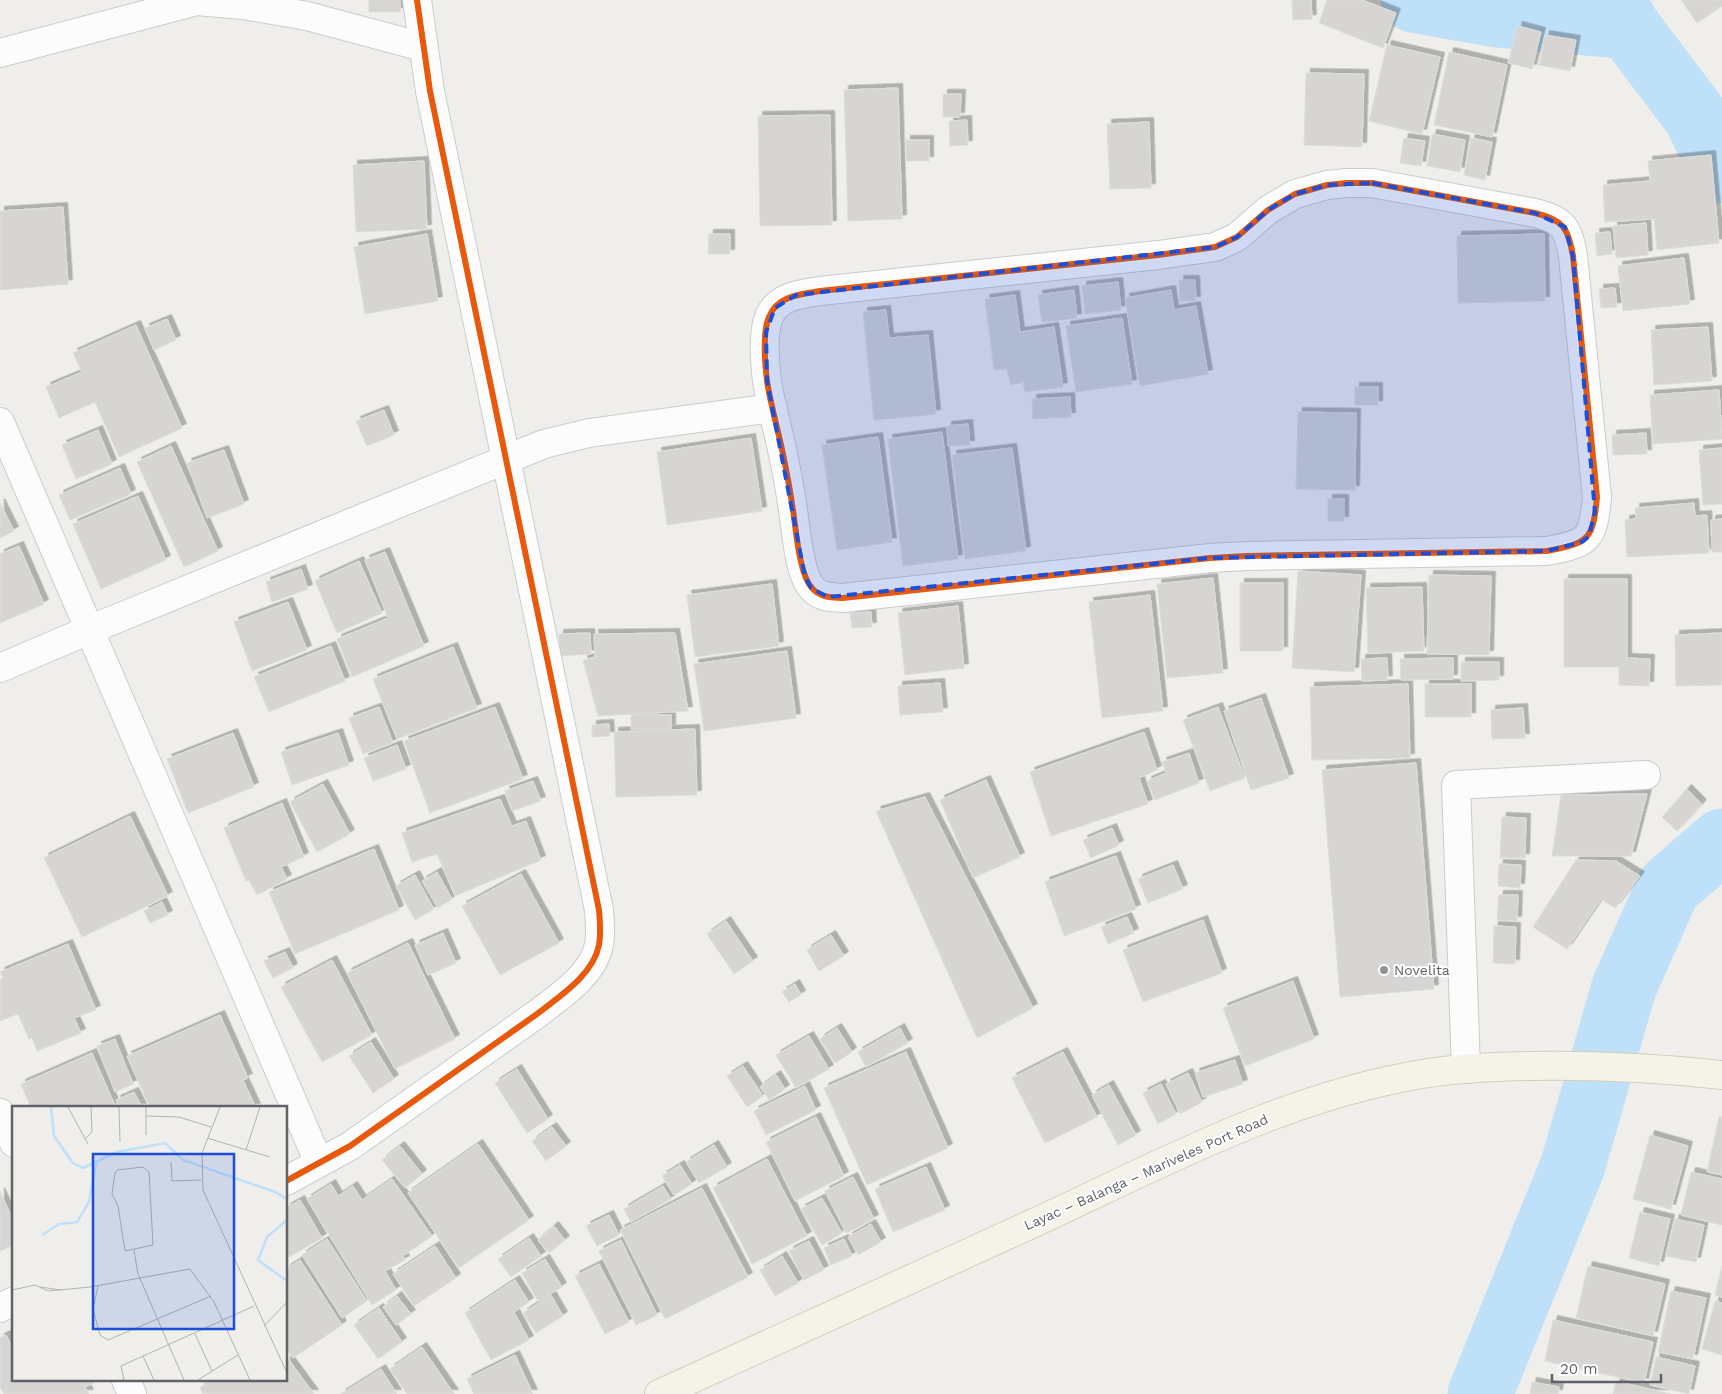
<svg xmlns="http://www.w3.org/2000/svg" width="1722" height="1394" viewBox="0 0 1722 1394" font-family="'Work Sans',sans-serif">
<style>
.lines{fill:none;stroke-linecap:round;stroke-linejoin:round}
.river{stroke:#bfe0f9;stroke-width:65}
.building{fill:#d6d5d3;stroke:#deddd9;filter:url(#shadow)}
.minor-casing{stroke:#cbcccc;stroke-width:30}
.major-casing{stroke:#d7ceb8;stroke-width:30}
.minor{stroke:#fdfcfc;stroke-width:28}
.major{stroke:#f4f2e9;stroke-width:28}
.cycleway-casing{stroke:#fff;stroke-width:9}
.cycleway{stroke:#e8590c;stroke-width:6}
.marked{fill:#1d4ed8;fill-opacity:0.2;stroke:#1d4ed8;stroke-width:4;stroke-dasharray:10 6;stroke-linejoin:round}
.poi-dot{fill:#919496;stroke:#fff;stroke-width:2}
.labels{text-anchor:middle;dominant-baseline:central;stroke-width:4;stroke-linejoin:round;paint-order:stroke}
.poi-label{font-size:14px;fill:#5f6368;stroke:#fff;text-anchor:start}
.street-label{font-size:14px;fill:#5f6368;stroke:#fff}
.inset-river{fill:none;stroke:#bfe0f9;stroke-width:2.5}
.inset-road{fill:none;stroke:#b1b2b2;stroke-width:1}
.view{fill:#1d4ed8;fill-opacity:0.15;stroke:#1d4ed8;stroke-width:2.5}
.inset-edge{fill:none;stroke:#5f6368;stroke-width:2.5}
</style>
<defs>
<filter id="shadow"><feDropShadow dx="4.5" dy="-4.5" stdDeviation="0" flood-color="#0004"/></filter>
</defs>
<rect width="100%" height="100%" fill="#efeeea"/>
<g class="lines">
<g class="river">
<polyline points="1413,0 1497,15 1628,27"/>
<polyline points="1613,0 1628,27 1696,117 1722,171"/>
<polyline points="1480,1394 1573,1165 1624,987 1668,888 1722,841"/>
</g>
</g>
<g class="building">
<rect x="369" y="0" width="31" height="12"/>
<polygon points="1292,0 1311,0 1312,19 1293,20"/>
<polygon points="1327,0 1362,0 1396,13 1383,48 1319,23"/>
<polygon points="1681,0 1722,0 1722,6 1697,23"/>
<polygon points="1518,26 1541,32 1532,69 1508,63"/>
<polygon points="1545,35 1576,40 1570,71 1539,65"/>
<polygon points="1387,45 1440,57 1422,134 1369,121"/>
<polygon points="1449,52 1507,65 1492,137 1434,125"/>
<polygon points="1306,73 1364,74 1362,147 1304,145"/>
<polygon points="898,88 902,219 848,221 844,90"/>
<polygon points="943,94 961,94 960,117 943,117"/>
<polygon points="830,115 832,225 760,226 758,116"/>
<polygon points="967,120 968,145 950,146 949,121"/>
<polygon points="1149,122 1151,188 1110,189 1107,124"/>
<polygon points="1432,134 1465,140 1460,172 1427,166"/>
<polygon points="1404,138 1425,141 1421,166 1400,163"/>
<polygon points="1471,138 1492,142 1485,180 1464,175"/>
<rect x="906" y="140" width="23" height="21"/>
<polygon points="1711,155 1719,243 1657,250 1654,219 1605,222 1603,185 1650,181 1648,161"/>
<polygon points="424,161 427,229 356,232 353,165"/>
<polygon points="63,207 68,284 0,290 0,211"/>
<polygon points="1646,223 1648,255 1616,258 1613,226"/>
<polygon points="1610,232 1612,254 1597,256 1595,233"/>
<polygon points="427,234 438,301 365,314 354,247"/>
<polygon points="709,234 730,234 730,254 708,254"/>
<polygon points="1544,234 1545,301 1458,303 1457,236"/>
<polygon points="1684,258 1690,304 1623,311 1618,266"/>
<polygon points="1179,280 1195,280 1196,301 1180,301"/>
<polygon points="1118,282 1121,310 1085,314 1082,286"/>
<polygon points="1615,288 1617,307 1601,308 1599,289"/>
<polygon points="1074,290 1077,318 1042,322 1038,295"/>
<polygon points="1171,290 1174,310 1196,306 1208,374 1140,386 1125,298"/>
<polygon points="1015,295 1020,332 1054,327 1063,387 1025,392 1023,382 1011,385 1007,369 994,370 985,299"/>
<polygon points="886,310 889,338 928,335 936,414 874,420 863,312"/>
<polygon points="1122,318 1132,384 1076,392 1066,326"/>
<polygon points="167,319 176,340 154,350 145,328"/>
<polygon points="136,325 182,428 119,457 95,402 59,418 46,387 82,372 73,353"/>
<polygon points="1708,327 1712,381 1654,385 1651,330"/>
<rect x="1355" y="387" width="23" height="18"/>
<polygon points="1719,390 1722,439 1653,444 1650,395"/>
<polygon points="1070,397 1071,417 1033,419 1032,399"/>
<polygon points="384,410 394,435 367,446 356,421"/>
<polygon points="1298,412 1356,413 1355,490 1296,489"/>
<polygon points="968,424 970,445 948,446 947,426"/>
<polygon points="98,430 112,464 76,479 62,445"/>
<polygon points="942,432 958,559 903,566 888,439"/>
<polygon points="1646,433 1647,454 1613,455 1612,435"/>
<polygon points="878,437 892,542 837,550 822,445"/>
<polygon points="751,438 762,511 667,525 657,452"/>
<polygon points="171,446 218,551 184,567 137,462"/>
<polygon points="1012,448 1026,551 965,559 952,455"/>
<polygon points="1722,448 1722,504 1703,505 1699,450"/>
<polygon points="224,450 244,504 207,518 187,463"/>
<polygon points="120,468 131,494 70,520 59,495"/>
<polygon points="138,496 166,560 101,589 73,524"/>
<rect x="1328" y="499" width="16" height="22"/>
<polygon points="0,503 14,531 0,538"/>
<polygon points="1694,503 1695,516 1707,515 1709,553 1627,557 1625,520 1636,519 1635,508"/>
<polygon points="1722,519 1722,552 1712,552 1711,520"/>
<polygon points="19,546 44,604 0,623 0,554"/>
<polygon points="385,552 424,646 352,677 337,639 388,618 365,560"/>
<polygon points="359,561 382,613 337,633 315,581"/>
<polygon points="301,569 308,589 272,602 266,582"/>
<polygon points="1298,571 1361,575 1354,672 1292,668"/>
<polygon points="1429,575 1491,576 1489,655 1427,654"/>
<polygon points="1213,578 1223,673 1167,678 1157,584"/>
<polygon points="1564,579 1627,579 1627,658 1650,659 1649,686 1619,685 1619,667 1564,667"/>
<rect x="1240" y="583" width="43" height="68"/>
<polygon points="772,584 779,646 695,657 687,595"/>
<polygon points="1422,587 1424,651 1368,653 1366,588"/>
<polygon points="1150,595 1163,711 1102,718 1089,602"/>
<polygon points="288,602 307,650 252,671 234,622"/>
<polygon points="958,606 964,668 905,675 898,613"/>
<polygon points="871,612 872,627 852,628 850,613"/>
<polygon points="590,633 591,654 559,656 559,634"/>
<polygon points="675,633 688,711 598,716 583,660 595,657 594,634"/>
<polygon points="1722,633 1722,685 1676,686 1675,635"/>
<polygon points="331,646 345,681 269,712 254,677"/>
<polygon points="453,647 477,708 397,739 373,679"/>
<polygon points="787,651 796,718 704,731 694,664"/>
<polygon points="1387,658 1388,680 1362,681 1361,659"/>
<polygon points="1453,658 1453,679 1401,680 1400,659"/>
<polygon points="1461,662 1499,662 1499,680 1461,681"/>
<polygon points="940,683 943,712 900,715 898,686"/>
<polygon points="1408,684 1410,758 1312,760 1310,687"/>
<rect x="1425" y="684" width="46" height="33"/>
<polygon points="1261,698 1289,778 1251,790 1224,711"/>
<polygon points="379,707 393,743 363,754 349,718"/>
<polygon points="495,707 523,779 430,813 404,741"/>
<polygon points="1218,707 1245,778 1210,791 1183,720"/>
<polygon points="1523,708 1525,738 1492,739 1491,710"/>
<rect x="631" y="715" width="40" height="14"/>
<polygon points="609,724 610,736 592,737 592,725"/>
<polygon points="695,729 697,795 616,797 614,732"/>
<polygon points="1144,732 1157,770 1139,778 1148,804 1051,836 1030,772"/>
<polygon points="233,733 254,787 188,813 167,759"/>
<polygon points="338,733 349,765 292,785 281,752"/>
<polygon points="397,745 406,769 373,781 364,758"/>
<polygon points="1189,753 1199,783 1155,800 1147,781 1166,773 1162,762"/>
<polygon points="1416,763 1434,989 1340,997 1322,770"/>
<polygon points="986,780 1020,857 973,878 940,800"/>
<polygon points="533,781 541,801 512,811 505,791"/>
<polygon points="323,784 350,834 317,852 290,802"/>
<polygon points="1687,789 1702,804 1677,831 1662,817"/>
<polygon points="1647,794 1631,856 1552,856 1561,795"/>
<polygon points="925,797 1033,1008 977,1038 876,811"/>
<polygon points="500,799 512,826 526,821 541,860 455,896 437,854 412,862 402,833"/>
<polygon points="282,803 304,857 281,867 287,879 257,895 249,880 246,881 224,828"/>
<polygon points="130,816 168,896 82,937 44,858"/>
<polygon points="1502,817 1526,818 1525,858 1500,858"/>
<polygon points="1112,828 1119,845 1091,858 1083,840"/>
<polygon points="374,849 399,910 295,954 269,892"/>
<polygon points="1116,856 1136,909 1064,936 1045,882"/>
<polygon points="1576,860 1616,861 1640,876 1615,908 1601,899 1567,949 1533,927"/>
<polygon points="1499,864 1521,865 1520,888 1498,886"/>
<polygon points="1173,865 1183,889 1148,903 1138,879"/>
<polygon points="437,872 452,899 438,908 422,881"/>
<polygon points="521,874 559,943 500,975 462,906"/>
<polygon points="415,875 434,909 415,920 396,886"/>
<polygon points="1499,895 1518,895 1517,921 1497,920"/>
<polygon points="162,902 168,915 150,923 144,911"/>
<polygon points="1127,917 1134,933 1108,944 1101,927"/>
<polygon points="1203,920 1222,973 1143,1002 1123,950"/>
<polygon points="726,921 753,961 734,974 707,934"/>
<polygon points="1494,926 1516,927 1515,964 1493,963"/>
<polygon points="443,933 456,963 428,975 415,945"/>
<polygon points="831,935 844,956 819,971 807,950"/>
<polygon points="408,943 455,1039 395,1069 347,973"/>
<polygon points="68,944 96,1010 74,1018 81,1033 37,1051 32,1038 29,1039 18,1014 0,1021 0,980 3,978 0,972"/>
<polygon points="285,952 293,968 273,978 264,961"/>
<polygon points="332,960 372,1035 322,1062 281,987"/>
<polygon points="1293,981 1314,1039 1245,1066 1223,1008"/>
<polygon points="795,984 801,995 789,1002 782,992"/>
<polygon points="220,1015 248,1078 243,1080 256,1108 150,1108 127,1056"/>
<polygon points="837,1028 852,1052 835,1063 820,1039"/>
<polygon points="900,1028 908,1043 866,1067 858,1052"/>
<polygon points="809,1036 829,1069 796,1088 776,1055"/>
<polygon points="115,1039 133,1084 115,1092 97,1046"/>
<polygon points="371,1042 394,1079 373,1093 349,1056"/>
<polygon points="906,1052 948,1148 867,1185 824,1088"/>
<polygon points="1063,1052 1097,1117 1045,1143 1012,1078"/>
<polygon points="92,1053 116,1108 31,1108 21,1084"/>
<polygon points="1235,1060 1243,1084 1203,1097 1195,1073"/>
<polygon points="743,1066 763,1096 747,1107 727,1076"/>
<polygon points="517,1069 548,1119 527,1133 495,1083"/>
<polygon points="1188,1073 1202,1102 1180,1114 1166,1084"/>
<polygon points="776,1075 785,1089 769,1100 760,1087"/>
<polygon points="1161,1084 1176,1114 1158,1124 1143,1093"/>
<polygon points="1109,1085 1136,1135 1118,1145 1092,1095"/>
<polygon points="805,1086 816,1110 766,1135 754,1111"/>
<polygon points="134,1092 142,1108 119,1108 116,1100"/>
<polygon points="816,1117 844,1176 795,1201 766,1142"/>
<polygon points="1719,1117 1722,1117 1722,1175 1707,1172"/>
<polygon points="552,1127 566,1146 546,1161 532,1141"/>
<polygon points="1650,1135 1688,1146 1671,1209 1633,1199"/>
<polygon points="478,1144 529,1220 459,1268 408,1193"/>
<polygon points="714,1145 727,1167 699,1183 686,1162"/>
<polygon points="400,1146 422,1174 405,1188 382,1160"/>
<polygon points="767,1159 807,1236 752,1264 713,1188"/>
<polygon points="680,1165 692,1184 674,1195 662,1176"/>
<polygon points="926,1167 945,1210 893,1232 875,1189"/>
<polygon points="1691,1172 1722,1179 1722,1225 1681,1215"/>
<polygon points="853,1177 874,1219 846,1233 825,1191"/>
<polygon points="392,1179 432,1236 403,1256 405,1260 385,1271 396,1290 372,1305 307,1199 331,1184 338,1196 353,1186 362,1200"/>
<polygon points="663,1186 671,1199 631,1222 624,1209"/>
<polygon points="702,1188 748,1277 665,1319 620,1230"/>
<polygon points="0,1192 14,1222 14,1245 0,1251"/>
<polygon points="822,1198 842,1233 822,1245 801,1209"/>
<polygon points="300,1200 322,1238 289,1257 286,1252 286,1208"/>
<polygon points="1640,1212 1670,1219 1659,1266 1629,1258"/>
<polygon points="609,1215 619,1235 597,1246 586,1226"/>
<polygon points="1675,1219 1704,1225 1696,1262 1666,1256"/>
<polygon points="871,1224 881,1242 858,1255 848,1237"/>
<polygon points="554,1226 565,1240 549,1253 538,1240"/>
<polygon points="529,1238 541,1256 511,1277 498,1259"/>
<polygon points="327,1239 367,1301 342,1318 302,1255"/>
<polygon points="844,1239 852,1256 831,1265 824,1248"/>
<polygon points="621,1240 657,1315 636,1325 599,1251"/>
<polygon points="809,1241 824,1270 804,1280 789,1251"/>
<polygon points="435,1246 456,1278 414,1306 393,1274"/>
<polygon points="782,1256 798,1283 775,1296 760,1270"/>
<polygon points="545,1259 562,1287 538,1301 522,1273"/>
<polygon points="300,1260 342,1325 293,1358 286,1348 286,1269"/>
<polygon points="599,1264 629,1322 605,1334 575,1276"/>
<polygon points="1588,1266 1665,1284 1653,1336 1576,1318"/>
<polygon points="1722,1266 1722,1297 1715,1295"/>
<polygon points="515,1280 529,1302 514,1312 529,1340 491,1360 465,1313"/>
<polygon points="1671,1291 1706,1298 1693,1359 1658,1352"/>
<polygon points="551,1295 563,1316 536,1333 523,1313"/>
<polygon points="397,1296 411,1314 396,1325 383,1307"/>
<polygon points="1715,1301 1722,1303 1722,1355 1702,1349"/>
<polygon points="379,1308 402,1342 378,1359 354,1325"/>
<polygon points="1553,1320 1653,1342 1644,1383 1545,1361"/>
<polygon points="6,1335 14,1351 14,1380 92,1380 94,1383 85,1387 89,1394 4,1394 0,1387 0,1338"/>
<polygon points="422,1347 454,1394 407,1394 390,1369"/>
<polygon points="515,1355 533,1394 474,1394 467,1379"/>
<polygon points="286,1356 314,1394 203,1394 200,1388 210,1380 286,1380"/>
<polygon points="1656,1357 1695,1366 1689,1394 1650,1385"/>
<polygon points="381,1369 397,1394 341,1394"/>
<polygon points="1616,1381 1670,1394 1613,1394"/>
<polygon points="1532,1382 1559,1387 1558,1394 1530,1394"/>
</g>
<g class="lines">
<g class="minor-casing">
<g id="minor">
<polyline points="0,53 197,1 243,5 307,16 423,47"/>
<path d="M1347 183H1372L1535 213C1563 220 1568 227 1573 256L1597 497C1593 540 1589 543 1547 551L1247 556 1210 558 843 598C832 597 820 598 812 588 798 573 796 525 792 504 790 489 787 474 784 459 779 433 771 407 767 381 765 364 762 333 769 317 777 296 801 294 820 291L1158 255 1215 247 1237 237 1268 210 1295 194 1327 185Z"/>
<polyline points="0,422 319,1163"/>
<polyline points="0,668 89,630 544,444 589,433 773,408"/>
<polyline points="1466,1069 1456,785 1646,775"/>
<polyline points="0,1113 14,1143"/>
<path d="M286 1181 350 1146 537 1014C560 996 593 975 599 945 601 934 600 921 599 910L430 91 417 0"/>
<polyline points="0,1308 14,1301"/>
<polyline points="126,1380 132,1394"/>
</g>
</g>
<g class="major-casing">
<path id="major" d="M659 1394C784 1336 911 1280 1036 1222 1161 1164 1284 1097 1422 1074 1457 1068 1494 1067 1529 1066 1594 1065 1658 1068 1722 1075"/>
</g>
<use href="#minor" class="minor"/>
<use href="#major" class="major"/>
<g class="cycleway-casing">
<g id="cycleway">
<path d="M1347 183H1372L1535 213C1563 220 1568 227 1573 256L1597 497C1593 540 1589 543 1547 551L1247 556 1210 558 843 598C832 597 820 598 812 588 798 573 796 525 792 504 790 489 787 474 784 459 779 433 771 407 767 381 765 364 762 333 769 317 777 296 801 294 820 291L1158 255 1215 247 1237 237 1268 210 1295 194 1327 185Z"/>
<path d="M286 1181 350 1146 537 1014C560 996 593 975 599 945 601 934 600 921 599 910L430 91 417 0"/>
</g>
</g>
<use href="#cycleway" class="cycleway"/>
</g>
<path class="marked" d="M1372 183 1535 213 1565 227 1573 256 1595 512 1589 536 1582 542 1547 551 1210 558 828 597 811 588 805 577 767 381 766 332 775 308 796 295 1215 247 1237 237 1268 210 1295 194 1327 185Z"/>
<circle class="poi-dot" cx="1384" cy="970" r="5"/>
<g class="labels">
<g class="poi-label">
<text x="1394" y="970">Novelita</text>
</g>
<g class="street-label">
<text transform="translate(1146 1172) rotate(-24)">Layac – Balanga – Mariveles Port Road</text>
</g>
</g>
<g transform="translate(12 1106)">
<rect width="275" height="275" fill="#efeeea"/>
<path class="inset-river" d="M39 1 42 30 61 57 71 62 105 46 153 37 171 54 263 86 275 93M275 114 255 131 246 154 275 175M30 129 47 118 65 116 77 96 84 58"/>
<path class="inset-road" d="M56 1 76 38M107 1 108 36M134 1V29M208 1 190 47 191 84 275 267M134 10 167 11 199 21M195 32 258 51M73 33 80 26 79 1M234 44 248 1M159 56 160 75 189 74M131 61 137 66 141 139 113 145 106 100 100 88 103 67 105 64ZM122 144 126 168 172 274M86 180 81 203 88 229 96 234 199 190M28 181 49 184M0 184 23 179 36 185 78 181 178 163 202 196 238 274M252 220 275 196M183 228 200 265M131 250 142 274M112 274 109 260 242 200M186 274 226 249"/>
<path class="view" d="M81 48H222V223H81Z"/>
<rect width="275" height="275" class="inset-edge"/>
</g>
<path d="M1552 1374v8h109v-8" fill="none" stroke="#5f6368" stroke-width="2.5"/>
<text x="1560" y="1374" font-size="15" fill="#5f6368" stroke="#ffffff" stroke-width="4" paint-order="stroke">20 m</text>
</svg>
